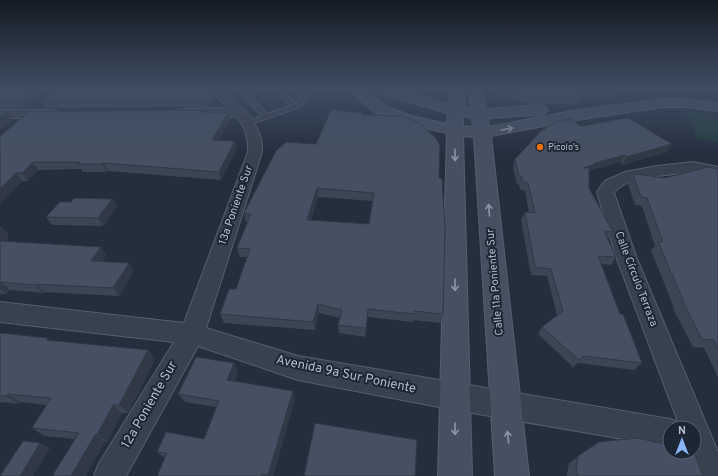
<svg xmlns="http://www.w3.org/2000/svg" width="718" height="476" viewBox="0 0 718 476" font-family="Overpass,sans-serif">
<style>
.green{fill:#263c3f}
.lines{fill:none;stroke-linecap:round;stroke-linejoin:round}
.lane-casing{stroke:#565f6c;stroke-width:2}
.street-casing{stroke:#565f6c;stroke-width:2}
.secondary-casing{stroke:#565f6c;stroke-width:2}
.lane{fill:#38414e;fill-rule:evenodd}
.street{fill:#38414e;fill-rule:evenodd}
.secondary{fill:#465061;fill-rule:evenodd}
.wall{fill:#3b4654;fill-rule:evenodd}
.shaded-wall{fill:#303945}
.building{fill:#455162;stroke:#303945;fill-rule:evenodd}
.oneway{stroke:#8e96a5}
.food-dot{fill:#e8710a;stroke:#1d2633;stroke-width:1.5}
.labels{text-anchor:middle;dominant-baseline:central;stroke-width:4;stroke-linejoin:round;paint-order:stroke}
.far-poi-label{font-size:9px;fill:#b4bcc9;stroke:#1d2633;text-anchor:start}
.street-label{font-size:11px;fill:#b4bcc9;stroke:#1d2633}
.near-street-label{font-size:13px;fill:#b4bcc9;stroke:#1d2633}
</style>
<rect width="100%" height="100%" fill="#242f3e"/>
<polygon class="green" points="685,111 718,116 718,142 697,139"/>
<g class="lines">
<g class="lane-casing">
<polygon id="lane" points="236,88 242,88 267,114 291,106 274,88 280,88 296,104 302,94 298,88 304,88 308,94 302,106 249,125 247,124 247,122 262,116"/>
</g>
<g class="street-casing">
<g id="street">
<path d="M207 88H220C241 106 263 122 262 152L206 328 298 356 670 419 678 422 617 259 597 192 605 181 625 172 657 166 693 162 718 167V177L693 172 657 176 630 181 617 189 614 193 637 259 718 452V476H698L689 452H694V428H670V447L455 410 298 380 198 346 126 476H94L98 465 174 342 0 322V302L184 323 248 152C248 138 246 127 236 116L181 117 176 116 174 113 176 110 181 109 229 108Z"/>
<polygon points="0,110 52,110 57,111 59,114 57,117 52,118 0,118"/>
</g>
</g>
<g class="secondary-casing">
<path id="secondary" d="M346 88H362L385 106 412 116 447 124 448 113 384 95 376 91 374 88H392L449 104 450 88H464V107L471 108 469 88H483L486 109 540 105 545 107 548 110 545 113 540 115 488 118 489 127 577 110 663 99H685L718 103V111L685 107H663L577 120 491 136 529 476H495L474 137 463 136 472 476H438L447 133 402 123 375 112ZM463 116 472 118 473 127 463 126Z"/>
</g>
<use href="#lane" class="lane"/>
<use href="#street" class="street"/>
<use href="#secondary" class="secondary"/>
</g>
<g class="wall">
<polygon points="0,88 43,93 25,108 0,109"/>
<polygon points="402,88 411,88 408,90"/>
<polygon points="484,88 621,88 618,94 581,100 580,104 529,104 485,90"/>
<polygon points="144,90 212,96 213,102 210,107 45,108 41,102"/>
<polygon points="201,112 230,121 218,140 237,149 221,180 108,171 107,172 82,172 81,169 38,170 28,181 22,181 0,204 0,136"/>
<path d="M363 113V115L439 178 443 314 441 323 413 320V322L368 317 365 337 339 333 338 325 340 318 319 313 315 330 224 323 220 314 236 289 247 257H240L237 248 248 222H246L244 213 316 144ZM318 197 373 201 369 224 311 220Z"/>
<polygon points="581,126 667,152 622,165 621,162 591,170 589,173 589,188 613,232 608,239 616,257 611,265 601,264 620,314 642,363 634,370 578,363 573,367 538,334 542,327 557,315 547,276 531,275 521,220 525,212 529,213 525,191 520,189 519,185 517,184 513,166 515,159"/>
<polygon points="718,169 718,377 704,348 693,347 673,309 674,308 651,250 655,246 642,206 635,205 628,184 633,175 665,178"/>
<polygon points="112,199 117,206 103,226 52,225 46,217 71,202"/>
<polygon points="0,226 8,234 7,241 106,255 102,261 134,270 119,296 44,292 43,293 10,290 6,294 0,294"/>
<polygon points="0,333 51,341 148,350 155,359 128,413 122,413 107,442 44,436 32,428 47,405 20,402 19,404 0,402"/>
<polygon points="234,363 238,372 235,381 295,399 273,476 157,476 165,458 157,452 204,439 217,407 185,402 178,394"/>
<polygon points="599,442 703,476 567,476 567,474 569,463"/>
</g>
<g class="shaded-wall">
<polygon points="29,88 40,88 43,93 25,108 21,101"/>
<polygon points="621,88 618,94 581,100 583,97 579,94"/>
<polygon points="212,96 213,102 210,107 209,101"/>
<polygon points="8,112 13,120 0,130 0,118"/>
<polygon points="228,113 230,121 214,148 212,140"/>
<polygon points="235,141 237,149 221,180 219,172"/>
<polygon points="672,144 667,152 622,165 626,157"/>
<polygon points="625,155 621,162 591,170 589,173 581,175 584,168 595,163"/>
<polygon points="33,162 38,170 28,181 22,173"/>
<polygon points="104,163 108,171 107,172 102,164"/>
<polygon points="16,173 22,181 0,204 0,189"/>
<polygon points="317,188 318,197 308,229 307,220"/>
<polygon points="112,199 117,206 103,226 98,218"/>
<polygon points="0,226 8,234 7,249 0,241"/>
<polygon points="101,247 106,255 97,269 91,261"/>
<polygon points="129,263 134,270 119,296 113,288"/>
<polygon points="1,282 10,290 6,294 0,289 0,283"/>
<polygon points="36,284 44,292 43,293 35,285"/>
<polygon points="318,304 319,313 315,330 313,322"/>
<polygon points="368,309 368,317 365,337 366,328"/>
<polygon points="148,350 155,359 128,413 119,405"/>
<polygon points="234,363 238,372 232,388 227,380"/>
<polygon points="293,391 295,399 273,476 268,476 268,475"/>
<polygon points="8,394 20,402 19,404 6,396"/>
<polygon points="113,405 122,413 107,442 97,435"/>
<polygon points="95,435 105,442 86,476 71,476"/>
<polygon points="40,443 50,448 33,476 20,476"/>
</g>
<g class="building">
<polygon points="0,88 36,88 21,101 0,102"/>
<polygon points="56,88 136,88 143,89 142,90 184,90 186,88 201,88 212,96 209,101 41,102"/>
<polygon points="501,88 621,88 579,94 583,97 531,98"/>
<polygon points="201,110 200,111 207,113 228,113 212,140 235,141 219,172 104,163 102,164 77,164 80,162 33,162 22,173 16,173 0,189 0,136 29,112"/>
<path d="M331 110 363 113 362 115 402 116 420 123 436 138 440 146 439 178 442 179 445 228 443 314 414 311V314L368 309 366 328 338 325 342 310 318 304 313 322 220 314 229 289H236L250 249 237 248 251 214 244 213 276 151 286 142 316 144ZM317 188 374 193 369 224 307 220Z"/>
<polygon points="0,112 8,112 0,118"/>
<polygon points="628,118 672,144 626,157 625,155 595,163 593,165 584,168 589,168 589,188 613,232 604,231 616,257 598,256 620,314 623,314 642,363 584,356 579,360 542,327 563,311 551,269 535,267 525,212 535,213 528,183 522,181 522,177 519,176 515,159 540,132 557,121 571,119 581,126"/>
<polygon points="708,167 718,169 718,349 714,340 702,339 682,300 683,300 658,242 663,242 647,198 641,197 633,175 636,174 665,178"/>
<polygon points="74,198 112,199 98,218 46,217 60,202 71,202"/>
<polygon points="0,241 101,247 91,261 129,263 113,288 36,284 35,285 1,282 0,283"/>
<polygon points="0,333 48,338 46,340 148,350 119,405 113,405 97,435 95,435 71,476 52,476 79,433 32,428 51,398 8,394 6,396 0,396"/>
<polygon points="196,357 234,363 227,380 293,391 268,475 262,474 261,476 157,476 167,453 157,452 166,432 204,439 219,401 178,394"/>
<polygon points="315,423 417,440 415,476 304,476"/>
<polygon points="637,438 670,445 670,452 694,452 703,476 578,476 576,468 578,456 599,442"/>
<polygon points="23,441 40,443 20,476 0,476"/>
</g>
<defs><path id="oneway-shaft" d="M-6 0H5M1.5-3L5.5 0L1.5 3" fill="none" stroke-width="1.6" stroke-linecap="round" stroke-linejoin="round"/></defs>
<g class="oneway">
<use href="#oneway-shaft" transform="translate(507 129) rotate(-11)"/>
<use href="#oneway-shaft" transform="translate(455 155) rotate(90)"/>
<use href="#oneway-shaft" transform="translate(489 210) rotate(-95)"/>
<use href="#oneway-shaft" transform="translate(455 285) rotate(90)"/>
<use href="#oneway-shaft" transform="translate(455 429) rotate(90)"/>
<use href="#oneway-shaft" transform="translate(508 437) rotate(-96)"/>
</g>
<linearGradient id="sky" x2="0" y2="1"><stop stop-color="#141a22"/><stop offset="0.57" stop-color="#3f4d63"/><stop offset="1" stop-color="#3f4d63" stop-opacity="0"/></linearGradient>
<rect width="718" height="155" fill="url(#sky)"/>
<circle class="food-dot" cx="540" cy="147" r="4"/>
<g class="labels">
<g class="far-poi-label">
<text x="548" y="147">Picolo's</text>
</g>
<g class="street-label">
<text transform="translate(236 205) rotate(-71)">13a Poniente Sur</text>
<text transform="translate(636 279) rotate(69)">Calle Círculo Terraza</text>
<text transform="translate(495 282) rotate(-95)">Calle 11a Poniente Sur</text>
</g>
<g class="near-street-label">
<text transform="translate(346 375) rotate(12)">Avenida 9a Sur Poniente</text>
<text transform="translate(150 405) rotate(-60)">12a Poniente Sur</text>
</g>
</g>
<g transform="translate(682 440)"><circle r="19" fill="#1d2633" stroke="#59626f"/>
<path d="M0-3L7 15L0 10L-7 15Z" fill="#8ab4f8"/>
<text y="-6" font-size="11" font-weight="bold" text-anchor="middle" fill="#b4bcc9">N</text>
</g>
</svg>
